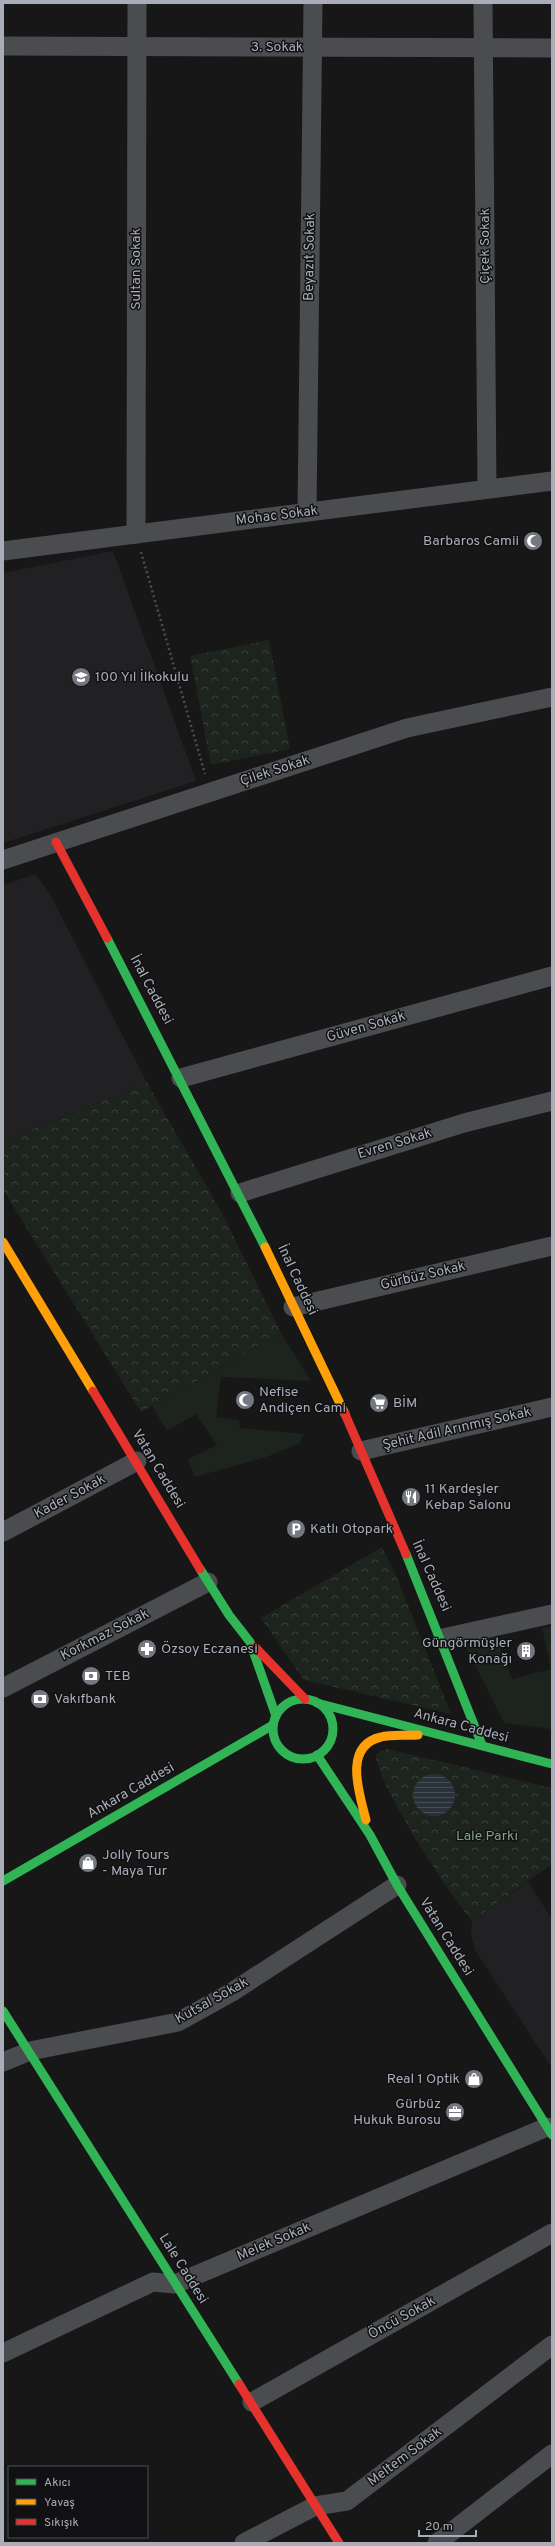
<svg xmlns="http://www.w3.org/2000/svg" width="555" height="2546" viewBox="0 0 555 2546" font-family="Overpass,sans-serif">
<style>
.built{fill:#212123}
.grass{fill:#1d241e}
.park{fill:url(#park-crowns)}
.water{fill:url(#water-rules)}
.lines{fill:none;stroke-linecap:round;stroke-linejoin:round}
.path{stroke:#4d4e52;stroke-width:2.5;stroke-dasharray:2 3;stroke-linecap:butt}
.street{stroke:#4b4c50;stroke-width:19}
.fast{stroke:#30b455;stroke-width:9}
.slow{stroke:#ff9f0a;stroke-width:9}
.jam{stroke:#e5322d;stroke-width:9}
.labels{text-anchor:middle;dominant-baseline:central;stroke-width:3;stroke-linejoin:round;paint-order:stroke}
.street-label{font-size:14px;fill:#a8adb8;stroke:#111113}
.poi-label{font-size:14px;fill:#a8adb8;stroke:#111113;text-anchor:start}
.park-label{font-size:14px;fill:#7fa381;stroke:#111113}
</style>
<defs>
<pattern id="park-crowns" width="20" height="18" patternUnits="userSpaceOnUse"><rect width="20" height="18" fill="#1d241e"/><path d="M2 6a3 3 0 1 1 6 0M12 15a3 3 0 1 1 6 0" fill="none" stroke="#3b413d"/></pattern>
<pattern id="water-rules" width="6" height="5" patternUnits="userSpaceOnUse"><rect width="6" height="5" fill="#2a3239"/><path d="M0 2.5h6" fill="none" stroke="#464d54"/></pattern>
</defs>
<rect width="100%" height="100%" fill="#171717"/>
<g class="built">
<polygon points="113,551 196,781 3,843 3,573"/>
<polygon points="36,874 52,898 147,1083 3,1141 3,885"/>
<polygon points="528,1882 552,1919 552,2068 475,1950 471,1935 472,1921"/>
</g>
<g class="grass">
<polygon points="281,1333 311,1381 221,1377 216,1417 239,1420 240,1428 304,1434 300,1443 266,1457 195,1477 188,1459 217,1445 196,1414 167,1431 152,1406"/>
<polygon points="552,1626 551,1729 504,1723 465,1644 496,1636 512,1679 551,1669 542,1628"/>
</g>
<g class="park">
<polygon points="269,640 290,749 211,765 190,656"/>
<polygon points="147,1083 222,1213 281,1333 141,1412 3,1190 3,1141"/>
<polygon points="382,1547 398,1580 451,1714 304,1680 261,1618"/>
<path d="M387 1749 552 1788V1864L472 1921C449 1894 377 1785 376 1754Z"/>
</g>
<circle class="water" cx="434" cy="1795" r="21"/>
<g class="lines">
<polyline class="path" points="141,552 205,774"/>
<g class="street">
<polyline points="483,3 487,489"/>
<polyline points="3,46 552,48"/>
<polyline points="307,512 313,3"/>
<polyline points="136,534 137,3"/>
<polyline points="3,551 552,481"/>
<polyline points="3,860 407,728 552,697"/>
<polyline points="181,1078 552,976"/>
<polyline points="240,1193 464,1123 552,1101"/>
<polyline points="293,1307 552,1246"/>
<polyline points="361,1451 552,1407"/>
<polyline points="3,1532 137,1461"/>
<polyline points="443,1638 552,1614"/>
<polyline points="3,1688 208,1582"/>
<polyline points="3,2062 30,2051 178,2022 232,1992 397,1885"/>
<polyline points="3,2353 153,2282 175,2284 547,2127"/>
<polyline points="252,2402 552,2233"/>
<polyline points="244,2543 315,2506 347,2501 552,2345"/>
<polyline points="437,2543 552,2454"/>
</g>
<g class="fast">
<polyline points="107,938 265,1247"/>
<polyline points="406,1554 482,1745"/>
<polyline points="200,1569 229,1615 250,1642 276,1716"/>
<circle cx="303" cy="1729" r="30"/>
<polyline points="317,1703 552,1764"/>
<polyline points="317,1755 370,1835 397,1885 552,2135"/>
<polyline points="3,1881 273,1725"/>
<polyline points="3,2011 239,2384"/>
</g>
<g class="slow">
<polyline points="3,1242 93,1391"/>
<polyline points="265,1247 345,1414"/>
<path d="M366 1820C360 1795 342 1746 381 1737 392 1734 406 1736 418 1735"/>
</g>
<g class="jam">
<polyline points="56,842 107,938"/>
<polyline points="93,1391 200,1569"/>
<polyline points="345,1414 406,1554"/>
<polyline points="255,1647 305,1699"/>
<polyline points="239,2384 339,2543"/>
</g>
</g>
<defs>
<g id="mosque-disc" transform="scale(1)"><circle r="9.5" fill="#757880" stroke="#111113"/><path d="M3.5-4.9A6 6 0 1 0 3.5 4.9A5 5 0 1 1 3.5-4.9Z" fill="#fff"/></g>
<g id="school-disc" transform="scale(1)"><circle r="9.5" fill="#757880" stroke="#111113"/><path d="M0-5L7-2L0 1L-7-2ZM-4 1L0 2.5L4 1V4Q0 6-4 4Z" fill="#fff"/></g>
<g id="supermarket-disc" transform="scale(1)"><circle r="9.5" fill="#757880" stroke="#111113"/><path d="M-6-5.5h2.5l.6 2H6L4.5 2H-2.5L-4.4-4H-6ZM-1.5 3.2a1.3 1.3 0 1 0 .1 0ZM3 3.2a1.3 1.3 0 1 0 .1 0Z" fill="#fff"/></g>
<g id="restaurant-disc" transform="scale(1)"><circle r="9.5" fill="#757880" stroke="#111113"/><path d="M-5-6h1v4h1v-4h1v4h1v-4h1v5L-1.5 .5V6h-2V.5L-5-1ZM5-6V6H3V1.5H1.5Q1.5-4 5-6Z" fill="#fff"/></g>
<g id="parking-disc" transform="scale(1)"><circle r="9.5" fill="#757880" stroke="#111113"/><path d="M-3.5-5.5H1a3.5 3.5 0 0 1 0 7H-1V5.5H-3.5ZM-1-3.4V-.6H.8a1.4 1.4 0 0 0 0-2.8Z" fill="#fff"/></g>
<g id="pharmacy-disc" transform="scale(1)"><circle r="9.5" fill="#757880" stroke="#111113"/><path d="M-2-6h4v4h4v4h-4v4h-4v-4h-4v-4h4Z" fill="#fff"/></g>
<g id="building-disc" transform="scale(1)"><circle r="9.5" fill="#757880" stroke="#111113"/><path d="M-4-6H4V6H1V3H-1V6H-4ZM-2.5-4.3h1.7v1.8h-1.7ZM.8-4.3h1.7v1.8H.8ZM-2.5-1h1.7V.8h-1.7ZM.8-1h1.7V.8H.8Z" fill="#fff"/></g>
<g id="bank-disc" transform="scale(1)"><circle r="9.5" fill="#757880" stroke="#111113"/><path d="M-6-4H6V4H-6ZM0-2.3a2.3 2.3 0 1 0 0 4.6a2.3 2.3 0 1 0 0-4.6Z" fill="#fff"/></g>
<g id="shop-disc" transform="scale(1)"><circle r="9.5" fill="#757880" stroke="#111113"/><path d="M-5-2.5h2.3a2.7 3.5 0 0 1 5.4 0H5L5.5 6h-11ZM-1.5-2.5h3a1.5 2.3 0 0 0-3 0Z" fill="#fff"/></g>
<g id="office-disc" transform="scale(1)"><circle r="9.5" fill="#757880" stroke="#111113"/><path d="M-6-3h4V-5.5h4V-3h4V5H-6ZM-1-4.5V-3h2v-1.5ZM-6 0V1H6V0Z" fill="#fff"/></g>
</defs>
<g fill-rule="evenodd">
<use href="#mosque-disc" x="533" y="541"/>
<use href="#school-disc" x="81" y="677"/>
<use href="#mosque-disc" x="245" y="1400"/>
<use href="#supermarket-disc" x="379" y="1403"/>
<use href="#restaurant-disc" x="411" y="1497"/>
<use href="#parking-disc" x="296" y="1529"/>
<use href="#pharmacy-disc" x="147" y="1649"/>
<use href="#building-disc" x="526" y="1651"/>
<use href="#bank-disc" x="91" y="1676"/>
<use href="#bank-disc" x="40" y="1699"/>
<use href="#shop-disc" x="88" y="1863"/>
<use href="#shop-disc" x="474" y="2079"/>
<use href="#office-disc" x="455" y="2112"/>
</g>
<g class="labels">
<g class="street-label">
<text x="277" y="47">3. Sokak</text>
<text transform="translate(485 246) rotate(-90)">Çiçek Sokak</text>
<text transform="translate(310 257) rotate(-89)">Beyazıt Sokak</text>
<text transform="translate(136 269) rotate(-90)">Sultan Sokak</text>
<text transform="translate(277 516) rotate(-7)">Mohac Sokak</text>
<text transform="translate(275 771) rotate(-18)">Çilek Sokak</text>
<text transform="translate(151 990) rotate(62)">İnal Caddesi</text>
<text transform="translate(366 1027) rotate(-16)">Güven Sokak</text>
<text transform="translate(395 1144) rotate(-17)">Evren Sokak</text>
<text transform="translate(423 1276) rotate(-13)">Gürbüz Sokak</text>
<text transform="translate(297 1280) rotate(65)">İnal Caddesi</text>
<text transform="translate(457 1429) rotate(-13)">Şehit Adil Arınmış Sokak</text>
<text transform="translate(158 1469) rotate(59)">Vatan Caddesi</text>
<text transform="translate(70 1497) rotate(-28)">Kader Sokak</text>
<text transform="translate(431 1576) rotate(66)">İnal Caddesi</text>
<text transform="translate(105 1635) rotate(-27)">Korkmaz Sokak</text>
<text transform="translate(461 1726) rotate(15)">Ankara Caddesi</text>
<text transform="translate(131 1791) rotate(-30)">Ankara Caddesi</text>
<text transform="translate(446 1937) rotate(58)">Vatan Caddesi</text>
<text transform="translate(212 2001) rotate(-29)">Kutsal Sokak</text>
<text transform="translate(274 2242) rotate(-23)">Melek Sokak</text>
<text transform="translate(183 2269) rotate(58)">Lale Caddesi</text>
<text transform="translate(402 2318) rotate(-29)">Öncü Sokak</text>
<text transform="translate(405 2457) rotate(-37)">Meltem Sokak</text>
</g>
<g class="poi-label">
<text x="519" y="541" text-anchor="end">Barbaros Camii</text>
<text x="95" y="677">100 Yıl İlkokulu</text>
<text x="259" y="1392">Nefise<tspan x="259" dy="16">Andiçen Cami</tspan></text>
<text x="393" y="1403">BİM</text>
<text x="425" y="1489">11 Kardeşler<tspan x="425" dy="16">Kebap Salonu</tspan></text>
<text x="310" y="1529">Katlı Otopark</text>
<text x="512" y="1643" text-anchor="end">Güngörmüşler<tspan x="512" dy="16">Konağı</tspan></text>
<text x="161" y="1649">Özsoy Eczanesi</text>
<text x="105" y="1676">TEB</text>
<text x="54" y="1699">Vakıfbank</text>
<text x="102" y="1855">Jolly Tours<tspan x="102" dy="16">- Maya Tur</tspan></text>
<text x="460" y="2079" text-anchor="end">Real 1 Optik</text>
<text x="441" y="2104" text-anchor="end">Gürbüz<tspan x="441" dy="16">Hukuk Burosu</tspan></text>
</g>
<g class="park-label">
<text x="487" y="1836">Lale Parkı</text>
</g>
</g>
<rect width="555" height="2546" fill="none" stroke="#a8adb8" stroke-width="8"/>
<rect x="8" y="2466" width="140" height="72" fill="#111113" stroke="#4d4f55"/>
<rect x="16" y="2479" width="20" height="6" fill="#30b455" stroke="#4d4f55"/>
<text x="44" y="2486" font-size="12" fill="#a8adb8">Akıcı</text>
<rect x="16" y="2499" width="20" height="6" fill="#ff9f0a" stroke="#4d4f55"/>
<text x="44" y="2506" font-size="12" fill="#a8adb8">Yavaş</text>
<rect x="16" y="2519" width="20" height="6" fill="#e5322d" stroke="#4d4f55"/>
<text x="44" y="2526" font-size="12" fill="#a8adb8">Sıkışık</text>
<path d="M419 2530v6h57v-6" fill="none" stroke="#a8adb8" stroke-width="2"/>
<text x="425" y="2530" font-size="12" fill="#a8adb8" stroke="#111113" stroke-width="3" paint-order="stroke">20 m</text>
</svg>
